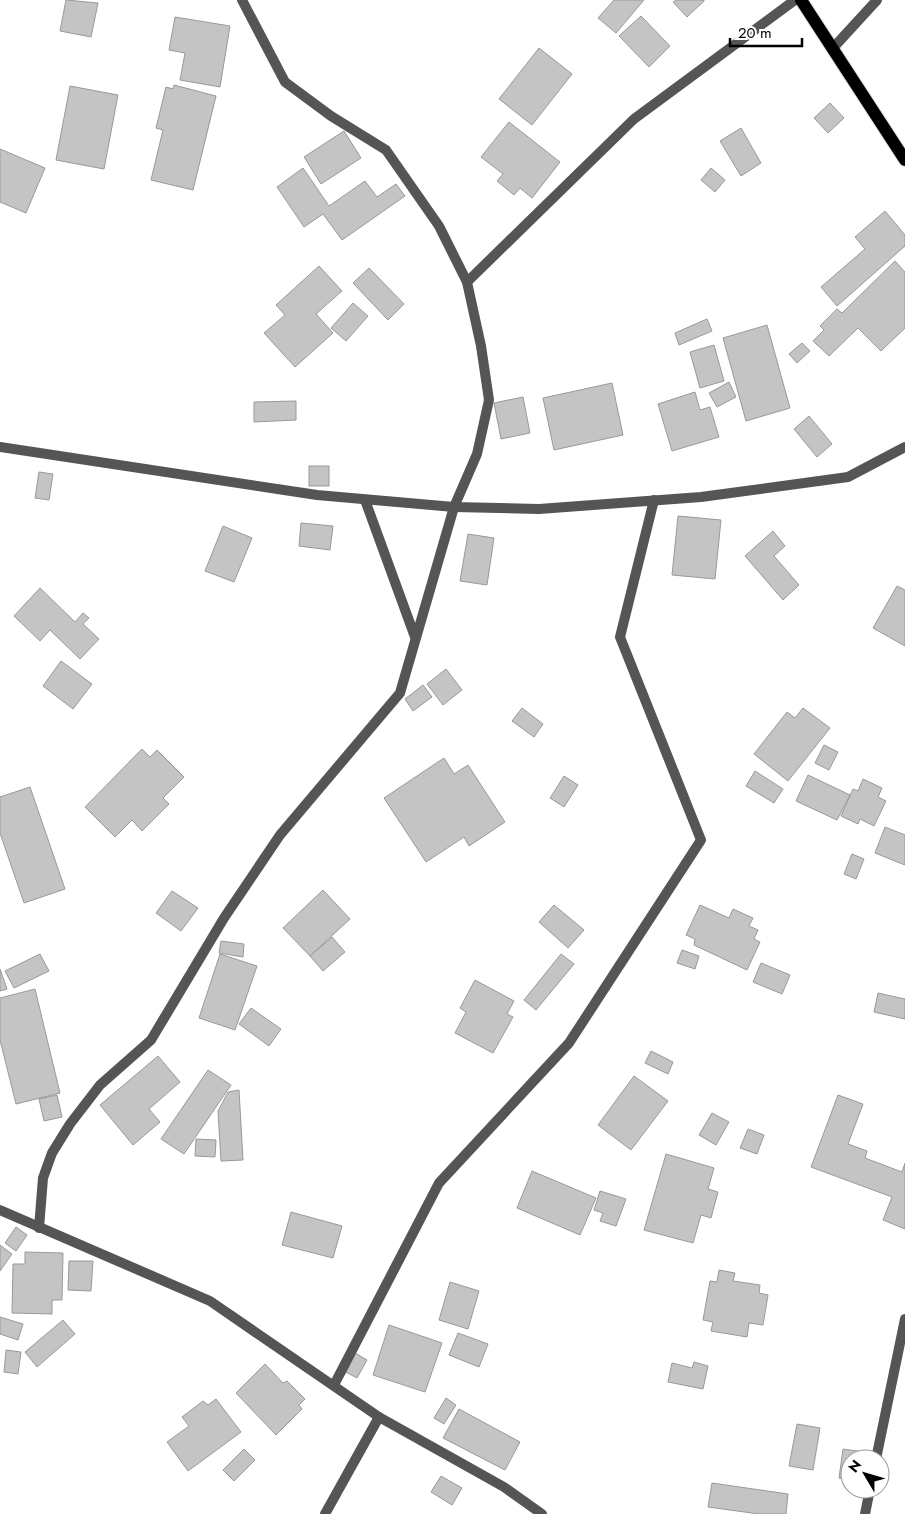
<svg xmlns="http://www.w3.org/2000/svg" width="905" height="1514" viewBox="0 0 905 1514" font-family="Jost,sans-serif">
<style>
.building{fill:#c4c4c4;stroke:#999}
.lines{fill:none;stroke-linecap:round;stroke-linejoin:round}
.primary-casing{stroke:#dbdbdb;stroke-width:14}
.street{stroke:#555;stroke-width:10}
.primary{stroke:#000;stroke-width:12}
</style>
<rect width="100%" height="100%" fill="#fff"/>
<g class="building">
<polygon points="66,0 98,3 91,37 60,31"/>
<polygon points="614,0 644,0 616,33 598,18"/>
<polygon points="676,0 704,0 704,1 687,17 673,2"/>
<polygon points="641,16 670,46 649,67 619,36"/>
<polygon points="175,17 230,26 220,87 180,80 185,53 169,50"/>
<polygon points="539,48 572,74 532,125 499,99"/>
<polygon points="174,85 216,96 193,190 151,180 163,130 156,128 166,87 173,89"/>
<polygon points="70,86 118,95 104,169 56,160"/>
<polygon points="830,103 844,118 828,133 814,118"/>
<polygon points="509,122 560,162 532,198 520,188 514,195 497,181 503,174 481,157"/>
<polygon points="741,128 761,163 741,176 720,141"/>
<polygon points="344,131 361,158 321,184 304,157"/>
<polygon points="0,149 45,168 26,213 0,202"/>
<polygon points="303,168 329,206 365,181 377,197 396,184 405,196 342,240 323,214 304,227 277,187"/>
<polygon points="711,168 725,180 715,192 701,180"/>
<polygon points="885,211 905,235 905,246 837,306 821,287 865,249 855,237"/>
<polygon points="895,261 905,272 905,328 881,351 858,328 829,356 813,341 824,330 820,326 837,309 842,313"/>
<polygon points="319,266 342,291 316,314 333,333 295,367 264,333 285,315 276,305"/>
<polygon points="369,268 404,304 388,320 353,283"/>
<polygon points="353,303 368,316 346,341 331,328"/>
<polygon points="707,319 712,331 679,345 675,333"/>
<polygon points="767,325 790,408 746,421 723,338"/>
<polygon points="802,343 810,351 797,363 789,354"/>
<polygon points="714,345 724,381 700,388 690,352"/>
<polygon points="729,382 736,397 717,407 709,393"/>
<polygon points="612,383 623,435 554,450 543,398"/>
<polygon points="695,392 700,410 710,407 719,437 672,451 658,404"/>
<polygon points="523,397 530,433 501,439 494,403"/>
<polygon points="296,401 296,420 254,422 254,402"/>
<polygon points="809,416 832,444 817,457 794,429"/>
<rect x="309" y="466" width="20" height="20"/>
<polygon points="39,472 53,474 49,500 35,498"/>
<polygon points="678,516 721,520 715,579 672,575"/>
<polygon points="301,523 333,526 330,550 299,546"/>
<polygon points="223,526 252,538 234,582 205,571"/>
<polygon points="773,531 785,546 774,556 799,585 783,600 745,556"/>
<polygon points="468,534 494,538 487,585 460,581"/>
<polygon points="897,586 905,590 905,646 873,628"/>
<polygon points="40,588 75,622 83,613 89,618 83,624 99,639 80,659 50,630 40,641 14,616"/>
<polygon points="61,661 92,684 73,709 43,686"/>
<polygon points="446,669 462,690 443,705 427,684"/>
<polygon points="423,685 432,697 413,711 405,699"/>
<polygon points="522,708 543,724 534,737 512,721"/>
<polygon points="803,708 830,728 788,781 754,754 787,712 795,718"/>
<polygon points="824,745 838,752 829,770 815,763"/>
<polygon points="142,749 150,757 157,750 184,777 163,798 169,804 142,831 132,820 115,837 85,807"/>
<polygon points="444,758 454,774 468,765 505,822 469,846 464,837 426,862 384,798"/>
<polygon points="755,771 783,789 774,803 746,786"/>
<polygon points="808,775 850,795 837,820 796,801"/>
<polygon points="564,776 578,785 564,807 550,798"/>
<polygon points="863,779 882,788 878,797 886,801 874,826 860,819 858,824 841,816 853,789 858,791"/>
<polygon points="30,787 65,889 24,903 0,833 0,797"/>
<polygon points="885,827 905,835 905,865 875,853"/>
<polygon points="852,854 864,859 856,879 844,874"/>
<polygon points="323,890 350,919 310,956 283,928"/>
<polygon points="172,891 198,908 181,931 156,913"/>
<polygon points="554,905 584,930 568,948 539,922"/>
<polygon points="700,905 729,918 733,909 753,918 749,926 758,930 754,939 760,942 747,970 694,945 695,939 686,935"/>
<polygon points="332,937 345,952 323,971 310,956"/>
<polygon points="221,941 244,944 243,957 219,953"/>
<polygon points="682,950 699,956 695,969 677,963"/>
<polygon points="40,954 49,971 14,988 5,971"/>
<polygon points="220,954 257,966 235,1030 199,1018"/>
<polygon points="561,954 574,964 536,1010 524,1000"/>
<polygon points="761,963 790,975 782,994 753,982"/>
<polygon points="0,969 7,989 0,991"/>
<polygon points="475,980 514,1001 507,1014 513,1017 493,1053 455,1033 466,1012 460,1008"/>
<polygon points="35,989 60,1093 16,1104 0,1040 0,998"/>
<polygon points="878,993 905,999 905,1019 874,1012"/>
<polygon points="251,1008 281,1029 269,1046 239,1024"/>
<polygon points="651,1051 673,1062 668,1074 645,1063"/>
<polygon points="158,1056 180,1082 149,1109 160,1122 133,1145 100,1105"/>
<polygon points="208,1070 231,1085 184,1154 161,1139"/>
<polygon points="634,1076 668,1101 631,1150 598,1125"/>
<polygon points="239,1090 243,1160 221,1161 218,1111 228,1092"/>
<polygon points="57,1095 62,1117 44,1121 39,1099"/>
<polygon points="838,1095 863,1104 848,1144 867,1151 865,1158 902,1172 905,1163 905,1229 883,1220 892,1197 811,1167"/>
<polygon points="712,1113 729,1122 716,1145 699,1135"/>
<polygon points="748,1129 764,1135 757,1154 740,1148"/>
<polygon points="196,1139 216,1140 215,1157 195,1156"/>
<polygon points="666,1154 714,1168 708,1189 718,1192 711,1218 701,1215 693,1243 644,1230"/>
<polygon points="532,1171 596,1198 580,1235 517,1208"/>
<polygon points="600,1191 626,1199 616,1226 600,1221 603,1213 594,1210"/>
<polygon points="291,1212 342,1226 333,1258 282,1245"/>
<polygon points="16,1227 27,1235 16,1251 5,1243"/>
<polygon points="0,1245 12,1254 0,1271"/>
<polygon points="25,1252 63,1253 62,1300 52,1300 52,1314 12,1313 13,1264 25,1264"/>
<polygon points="69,1261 93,1261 91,1291 68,1290"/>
<polygon points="719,1270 735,1273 733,1281 760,1285 759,1293 768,1295 763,1325 749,1323 747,1337 711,1331 713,1322 703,1320 710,1281 717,1282"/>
<polygon points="450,1282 479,1291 468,1329 439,1320"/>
<polygon points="0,1317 23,1324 18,1340 0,1334"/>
<polygon points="63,1320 75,1334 37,1367 25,1352"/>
<polygon points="389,1325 442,1343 425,1392 373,1375"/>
<polygon points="458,1333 488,1344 479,1367 449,1355"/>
<polygon points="6,1350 21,1352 18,1374 4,1372"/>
<polygon points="352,1351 367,1360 357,1378 342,1370"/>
<polygon points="694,1362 708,1366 703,1389 668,1382 672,1363 692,1368"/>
<polygon points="265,1364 283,1383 287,1381 305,1399 299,1405 302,1409 276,1435 236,1393"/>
<polygon points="446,1398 456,1405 444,1424 434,1418"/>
<polygon points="216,1399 241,1432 188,1471 167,1442 189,1426 182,1417 203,1401 208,1405"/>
<polygon points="459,1409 520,1442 505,1470 443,1438"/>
<polygon points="797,1424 820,1428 813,1470 789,1466"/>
<polygon points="244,1449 255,1460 234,1481 223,1470"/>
<polygon points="843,1449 864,1452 863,1459 850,1459 850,1480 839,1478"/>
<polygon points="441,1476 462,1488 452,1505 431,1492"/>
<polygon points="712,1483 788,1494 786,1514 759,1514 708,1507"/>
</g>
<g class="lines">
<g class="primary-casing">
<polyline id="primary" points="801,0 905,160"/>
</g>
<g class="street">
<polyline points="833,48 877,0"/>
<polyline points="467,282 634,119 795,0"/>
<polyline points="0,447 317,495 454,507 539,509 701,497 848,477 905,447"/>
<polyline points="365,500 415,637"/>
<polyline points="0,1210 210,1301 379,1417 504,1487 542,1514"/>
<polyline points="39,1228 43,1178 52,1153 70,1124 100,1085 151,1040 224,918 280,835 400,693 454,507 477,454 489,400 481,346 467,282 439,226 386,150 331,116 285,82 242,0"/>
<polyline points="334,1385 439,1183 569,1043 701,840 620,637 654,500"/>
<polyline points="876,1459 905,1319"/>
<polyline points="325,1514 379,1417"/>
<polyline points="865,1514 870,1489"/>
</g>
<use href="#primary" class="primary"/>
</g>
<g transform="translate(865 1474) rotate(308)"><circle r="24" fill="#ffffff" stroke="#999999"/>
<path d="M0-4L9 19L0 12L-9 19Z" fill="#000000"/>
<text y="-8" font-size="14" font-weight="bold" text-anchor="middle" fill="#000000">N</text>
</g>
<path d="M730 38v8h72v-8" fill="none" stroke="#000000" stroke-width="2.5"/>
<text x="738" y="38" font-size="15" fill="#000000" stroke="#ffffff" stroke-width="4" paint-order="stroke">20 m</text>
</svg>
